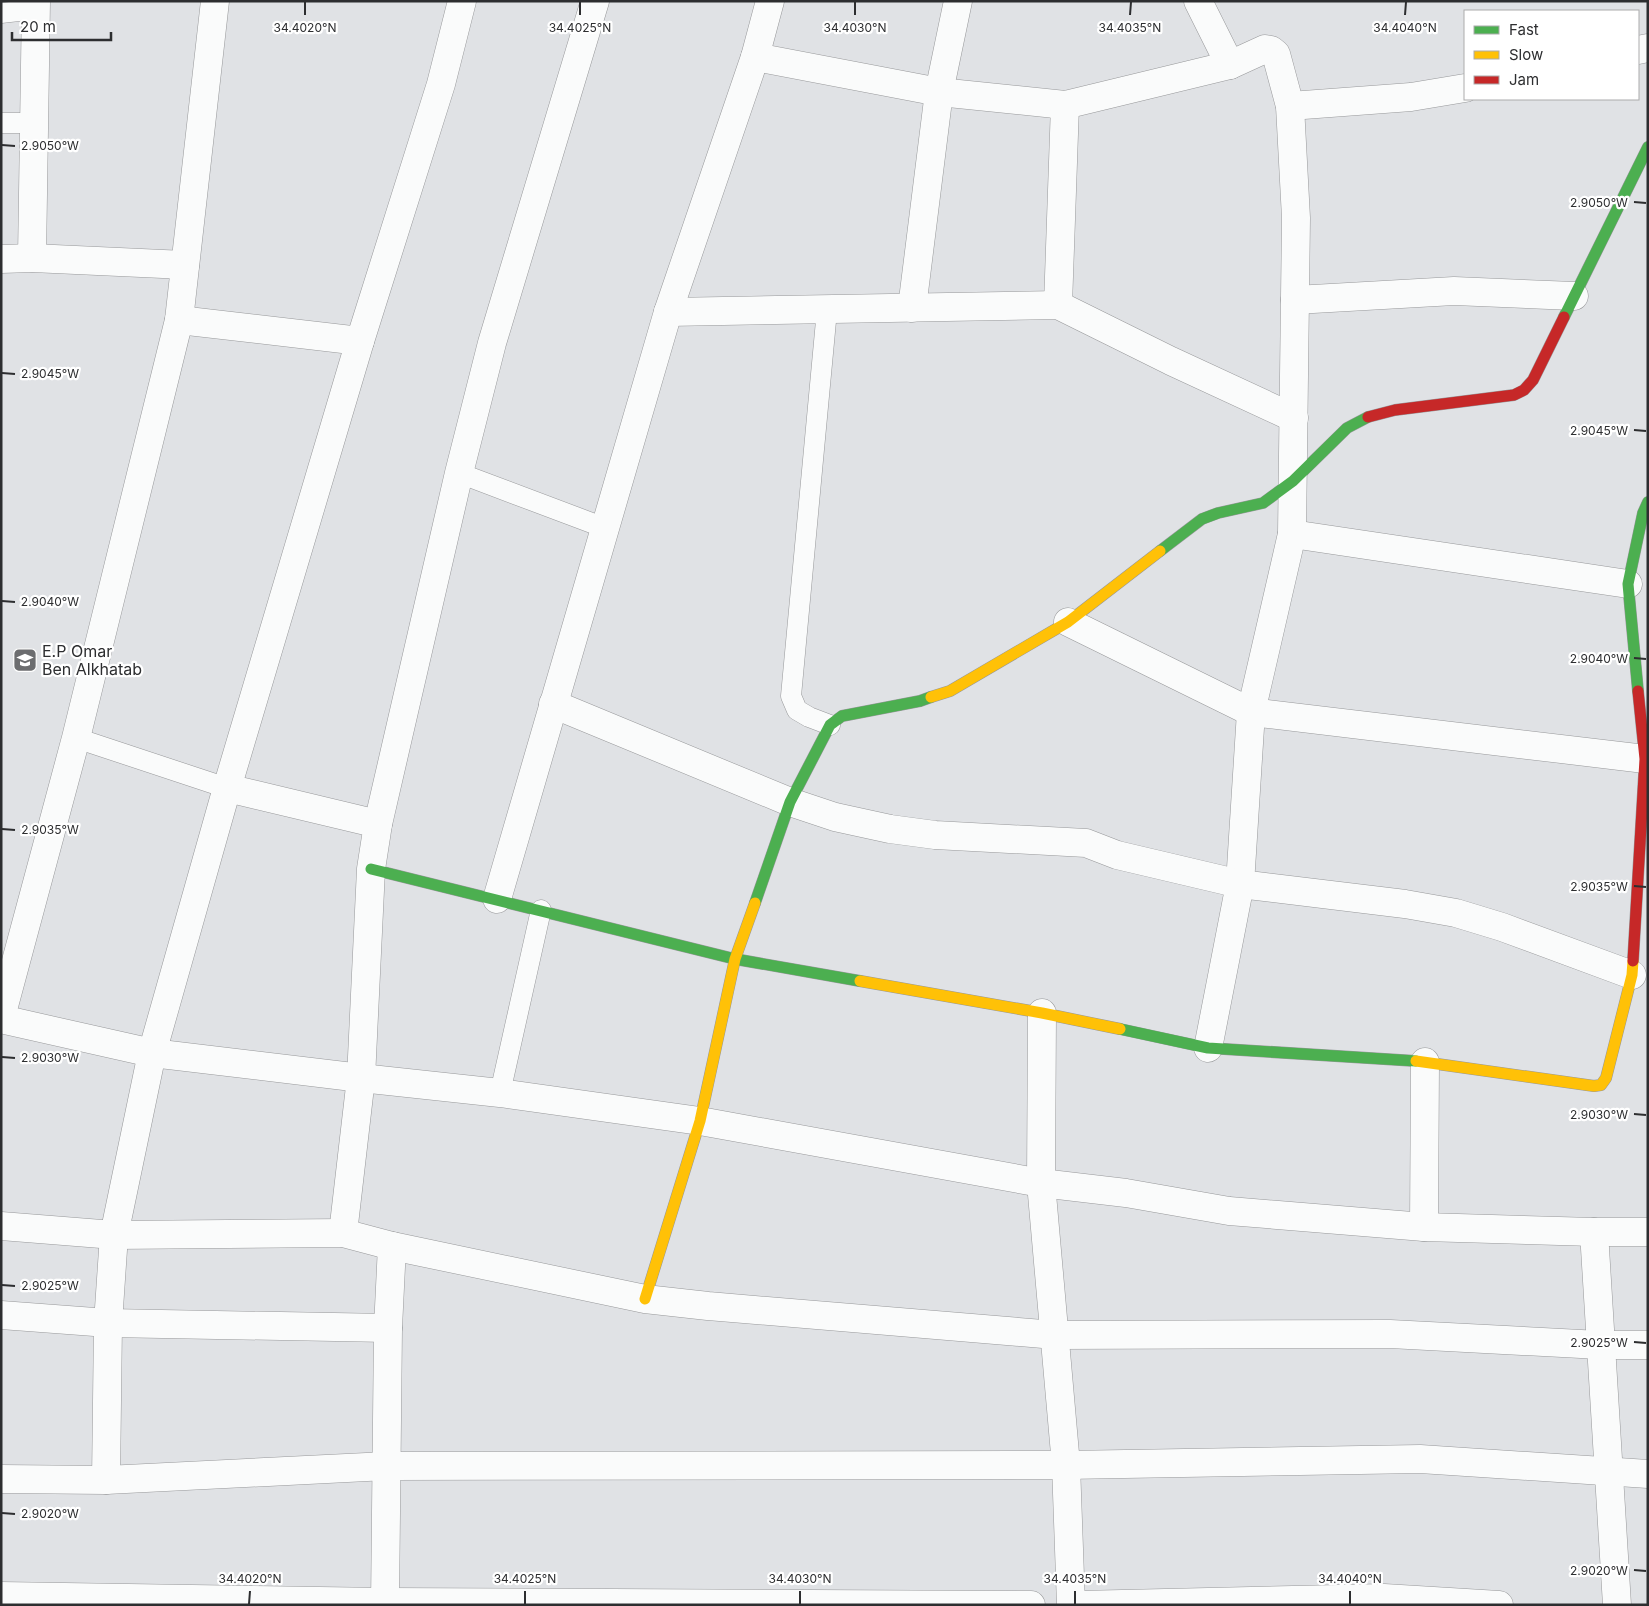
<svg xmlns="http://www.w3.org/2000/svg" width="1649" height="1606" viewBox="0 0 1649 1606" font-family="Inter,sans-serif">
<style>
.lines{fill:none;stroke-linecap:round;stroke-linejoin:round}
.lane-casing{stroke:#97989a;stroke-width:21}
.street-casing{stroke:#97989a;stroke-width:29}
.fast-casing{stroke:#97989a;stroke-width:12}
.slow-casing{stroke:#97989a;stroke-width:12}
.jam-casing{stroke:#97989a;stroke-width:12}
.lane{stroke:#fafbfb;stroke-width:20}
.street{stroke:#fafbfb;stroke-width:28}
.fast{stroke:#4caf50;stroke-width:11}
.slow{stroke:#ffc107;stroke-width:11}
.jam{stroke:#c62828;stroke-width:11}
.ticks{fill:none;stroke:#2d2e30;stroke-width:2}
.labels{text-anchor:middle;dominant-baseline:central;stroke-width:4.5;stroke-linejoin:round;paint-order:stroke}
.poi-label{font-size:16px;fill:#2d2e30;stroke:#fff;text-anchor:start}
.ticks-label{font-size:12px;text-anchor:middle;fill:#2d2e30;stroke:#fff;stroke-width:4.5;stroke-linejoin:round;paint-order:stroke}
</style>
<rect width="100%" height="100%" fill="#e0e2e5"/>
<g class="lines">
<g class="lane-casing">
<g id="lane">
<polyline points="1,13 36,9"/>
<polyline points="1,123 34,123"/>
<polyline points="827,310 791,696 797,710 809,717 830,725"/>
<polyline points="459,473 605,528"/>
<polyline points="76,738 227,788"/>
<polyline points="500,1093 541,910"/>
</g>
</g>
<g class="street-casing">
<g id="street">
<polyline points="1198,1 1230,65"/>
<polyline points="1638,50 1648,48"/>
<polyline points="755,57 939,92 1065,105 1230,65 1265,49 1271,50 1276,54 1290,106 1296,218 1292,534 1251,712 1240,884 1208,1048"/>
<polyline points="1290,106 1411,97 1465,88"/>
<polyline points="32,258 36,1"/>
<polyline points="1,259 32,258 185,265"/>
<polyline points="1295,300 1454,291 1574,296"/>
<polyline points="1058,305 1065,105"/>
<polyline points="912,308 939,92 958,1"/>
<polyline points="668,312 1058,305 1171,361 1294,418"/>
<polyline points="179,320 360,341"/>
<polyline points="1292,534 1628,584"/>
<polyline points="1068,622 1251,712 1645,759"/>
<polyline points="553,704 790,802 835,817 890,829 935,835 1086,843 1117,855 1240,884 1405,904 1456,913 1502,927 1632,975"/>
<polyline points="227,788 378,824"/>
<polyline points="497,899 668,312 755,57 770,1"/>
<polyline points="1042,1013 1041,1183 1066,1465 1071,1605"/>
<polyline points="1,1017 76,738 179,320 215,1"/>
<polyline points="1,1019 152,1053 361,1078 500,1093 700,1121 1041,1183 1126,1193 1229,1211 1424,1227 1594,1232 1648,1232"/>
<polyline points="1,1226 114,1235 343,1233 392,1246 645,1299 708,1306 1055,1335 1390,1334 1600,1345 1648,1345"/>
<polyline points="1424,1227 1425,1062"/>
<polyline points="1594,1232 1617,1605"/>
<polyline points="343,1233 361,1078 371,869 378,824 459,473 492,343 595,1"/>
<polyline points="1,1315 108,1323 388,1328"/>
<polyline points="1,1479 106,1480 387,1466 1066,1465 1420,1459 1648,1474"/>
<polyline points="106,1480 108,1323 114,1235 152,1053 227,788 360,341 441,84 462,1"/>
<polyline points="1,1596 385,1602 1031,1605"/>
<polyline points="385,1605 388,1328 392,1246"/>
<polyline points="1079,1605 1384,1598 1499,1605"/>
</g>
</g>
<g class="fast-casing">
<g id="fast">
<polyline points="1564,317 1648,147"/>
<polyline points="1160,551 1202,519 1218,513 1263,503 1293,481 1347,428 1368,417"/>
<polyline points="1638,691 1628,584 1643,513 1648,502"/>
<polyline points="371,869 735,959 860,981"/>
<polyline points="755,903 790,802 830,725 842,716 920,701 931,697"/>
<polyline points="1120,1029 1208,1048 1416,1061"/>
</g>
</g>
<g class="slow-casing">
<g id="slow">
<polyline points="931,697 950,691 1068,622 1160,551"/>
<polyline points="860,981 1042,1013 1120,1029"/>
<polyline points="1416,1061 1594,1086 1601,1085 1606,1078 1632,975 1633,961"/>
<polyline points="645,1299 700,1121 735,959 755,903"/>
</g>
</g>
<g class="jam-casing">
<g id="jam">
<polyline points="1368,417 1395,410 1514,395 1524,390 1533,380 1564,317"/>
<polyline points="1633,961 1645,759 1638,691"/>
</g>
</g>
<use href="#lane" class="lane"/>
<use href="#street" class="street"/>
<use href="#fast" class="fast"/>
<use href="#slow" class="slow"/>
<use href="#jam" class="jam"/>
</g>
<path class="ticks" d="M305 15V2M580 15V2M855 15V2M1130 15 1131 2M1405 15 1406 2M2 145 15 146M1634 202 1646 203M2 373 15 374M1634 430 1646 431M2 601 15 602M1634 658 1646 659M2 829 15 830M1634 886 1646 887M2 1057 15 1058M1634 1114 1646 1115M2 1285 15 1286M1634 1342 1646 1343M2 1513 15 1514M1634 1570 1646 1571M249 1604 250 1591M525 1604V1591M800 1604V1591M1075 1604V1591M1350 1604V1591"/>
<defs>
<g id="school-square" transform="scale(1.25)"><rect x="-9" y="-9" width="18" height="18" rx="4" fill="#6c6d6f" stroke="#fff"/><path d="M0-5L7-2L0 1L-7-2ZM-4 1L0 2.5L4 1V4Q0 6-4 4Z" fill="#fff"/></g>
</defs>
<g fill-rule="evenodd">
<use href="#school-square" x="25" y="660"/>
</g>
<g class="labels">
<g class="poi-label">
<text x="42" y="651">E.P Omar<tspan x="42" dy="18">Ben Alkhatab</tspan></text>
</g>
</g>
<g class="ticks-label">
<text x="305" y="32">34.4020°N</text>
<text x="580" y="32">34.4025°N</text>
<text x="855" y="32">34.4030°N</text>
<text x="1130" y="32">34.4035°N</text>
<text x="1405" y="32">34.4040°N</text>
<text x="50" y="150">2.9050°W</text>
<text x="1599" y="207">2.9050°W</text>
<text x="50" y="378">2.9045°W</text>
<text x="1599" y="435">2.9045°W</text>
<text x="50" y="606">2.9040°W</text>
<text x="1599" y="663">2.9040°W</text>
<text x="50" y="834">2.9035°W</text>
<text x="1599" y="891">2.9035°W</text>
<text x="50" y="1062">2.9030°W</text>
<text x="1599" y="1119">2.9030°W</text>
<text x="50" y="1290">2.9025°W</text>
<text x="1599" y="1347">2.9025°W</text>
<text x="50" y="1518">2.9020°W</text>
<text x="1599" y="1575">2.9020°W</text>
<text x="250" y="1583">34.4020°N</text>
<text x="525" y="1583">34.4025°N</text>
<text x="800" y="1583">34.4030°N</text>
<text x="1075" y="1583">34.4035°N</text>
<text x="1350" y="1583">34.4040°N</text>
</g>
<rect width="1649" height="1606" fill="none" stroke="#2d2e30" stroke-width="5"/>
<rect x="1464" y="10" width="175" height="90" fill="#ffffff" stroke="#ababac"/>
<rect x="1474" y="26" width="25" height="8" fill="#4caf50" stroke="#ababac"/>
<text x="1509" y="35" font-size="15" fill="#2d2e30">Fast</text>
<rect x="1474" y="51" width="25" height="8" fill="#ffc107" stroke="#ababac"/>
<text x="1509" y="60" font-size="15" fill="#2d2e30">Slow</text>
<rect x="1474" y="76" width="25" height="8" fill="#c62828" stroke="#ababac"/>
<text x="1509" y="85" font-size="15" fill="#2d2e30">Jam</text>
<path d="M12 32v8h99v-8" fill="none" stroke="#2d2e30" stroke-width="2.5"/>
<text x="20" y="32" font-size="15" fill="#2d2e30" stroke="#ffffff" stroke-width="4" paint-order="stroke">20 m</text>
</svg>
